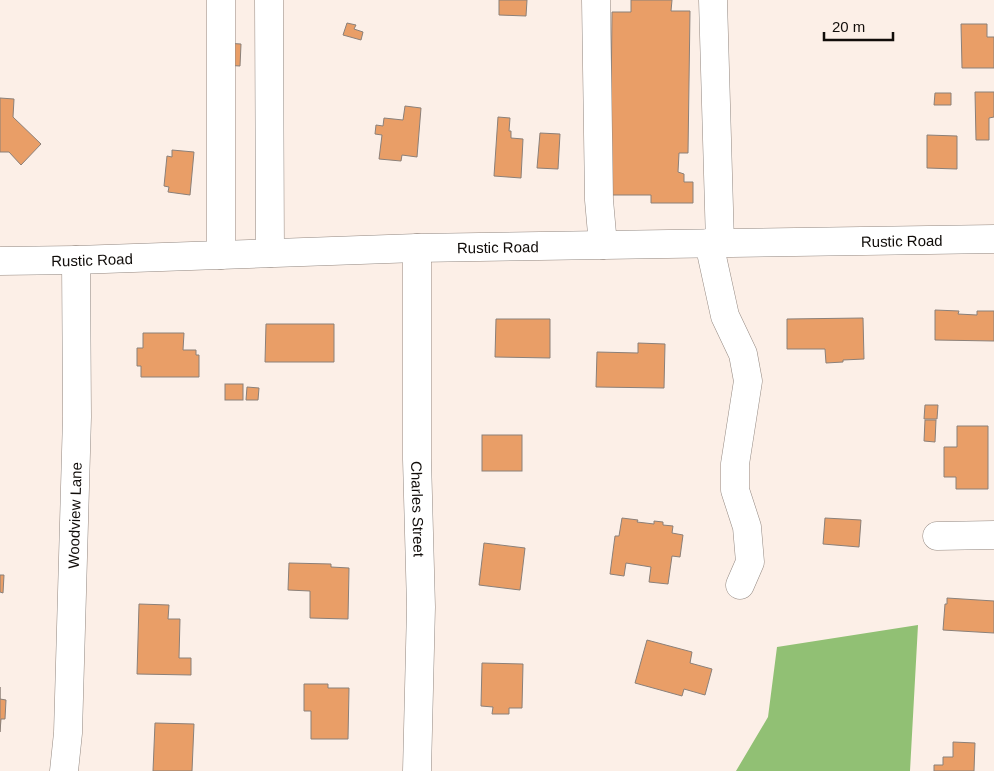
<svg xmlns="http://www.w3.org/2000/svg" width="994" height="771" viewBox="0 0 994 771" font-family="Helvetica,sans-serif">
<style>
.forest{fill:#91c074}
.building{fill:#e99e67;stroke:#8b8079}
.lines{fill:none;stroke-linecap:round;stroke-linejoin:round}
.minor-casing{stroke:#938881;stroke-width:29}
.minor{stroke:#fff;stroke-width:28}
.labels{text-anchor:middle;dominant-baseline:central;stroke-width:5;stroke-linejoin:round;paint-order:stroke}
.street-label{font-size:15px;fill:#110d0a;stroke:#fcefe7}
</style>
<rect width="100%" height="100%" fill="#fcefe7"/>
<polygon class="forest" points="918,625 910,771 736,771 768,717 777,647"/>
<g class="building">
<polygon points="499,0 527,0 526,16 499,15"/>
<polygon points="631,0 672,0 671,11 690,11 688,153 679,153 678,172 684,174 684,182 693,182 693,203 651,203 651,195 610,195 612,12 631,12"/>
<polygon points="347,23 356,25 354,29 363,32 361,40 343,35"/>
<polygon points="961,24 987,24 987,37 994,37 994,68 962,68"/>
<polygon points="224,43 241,44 240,66 223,65"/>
<polygon points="975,92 994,92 994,117 989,118 989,140 976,140"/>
<polygon points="935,93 951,93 951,105 934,105"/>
<polygon points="0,98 14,99 13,117 41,144 21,165 9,152 0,152"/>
<polygon points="405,106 421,108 417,157 402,155 401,161 379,159 382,135 375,134 376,125 383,126 384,118 403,120"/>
<polygon points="498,117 510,118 509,131 511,131 511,138 523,139 521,178 494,176"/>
<polygon points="540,133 560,134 558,169 537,168"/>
<polygon points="927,135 957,136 957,169 927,168"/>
<polygon points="172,150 194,152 190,195 168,192 169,187 164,186 167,156 172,157"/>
<polygon points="935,310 959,311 958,314 977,315 977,311 994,311 994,341 935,340"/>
<polygon points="863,318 864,359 843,360 843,362 826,363 825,349 787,349 787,319"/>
<polygon points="496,319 550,319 550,358 495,357"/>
<polygon points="266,324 334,324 334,362 265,362"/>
<polygon points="143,333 184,333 183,350 196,350 196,355 199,355 199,377 141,377 141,366 137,366 137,348 143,348"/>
<polygon points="638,343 665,344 664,388 596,387 597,352 638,353"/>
<rect x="225" y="384" width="18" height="16"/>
<polygon points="247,387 259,388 258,400 246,400"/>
<polygon points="925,405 938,405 937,419 924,419"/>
<polygon points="925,420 936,420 935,442 924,441"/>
<polygon points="957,426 988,426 988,489 956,489 956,477 944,477 944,447 957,447"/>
<rect x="482" y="435" width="40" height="36"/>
<polygon points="622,518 638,520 637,522 654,524 654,521 663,522 663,525 673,526 672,533 683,535 680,557 672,556 668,584 649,582 651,567 626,563 624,576 610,574 615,536 619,536"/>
<polygon points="825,518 861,520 859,547 823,544"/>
<polygon points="484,543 525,548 520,590 479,585"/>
<polygon points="289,563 331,564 331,567 349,568 348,619 310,618 310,591 288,590"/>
<polygon points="0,575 4,575 3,593 0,592"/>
<polygon points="947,598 994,601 994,633 943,630 945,604 947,604"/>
<polygon points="139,604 169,605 168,619 180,619 179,658 191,658 191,675 137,674"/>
<polygon points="647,640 692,652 690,663 712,669 705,695 684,689 682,696 635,683"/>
<polygon points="482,663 523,664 522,708 509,708 509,714 492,714 493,707 481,706"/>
<polygon points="304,684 328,684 328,688 349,688 348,739 311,739 311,711 304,711"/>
<polygon points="0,687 0,699 6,700 5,719 1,719 0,732"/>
<polygon points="155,723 194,724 192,771 153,771"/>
<polygon points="953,742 975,743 974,771 934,771 934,765 943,765 943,757 953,757"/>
</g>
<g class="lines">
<g class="minor-casing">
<g id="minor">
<polyline points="221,0 221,255"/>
<polyline points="269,0 270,253"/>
<polyline points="596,0 599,200 603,245"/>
<polyline points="713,0 720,243"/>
<polyline points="709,243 725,316 743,354 748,381 735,464 735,490 747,527 750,562 740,585"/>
<path id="s1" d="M417 248V459L421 607 417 771"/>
<path id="s2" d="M0 261 76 260 417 248 994 239"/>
<polyline points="937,536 994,535"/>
<path id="s3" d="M64 771 68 733 77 417 76 260"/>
</g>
</g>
<use href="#minor" class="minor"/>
</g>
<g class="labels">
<g class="street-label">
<text stroke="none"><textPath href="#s2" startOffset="902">Rustic Road</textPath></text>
<text stroke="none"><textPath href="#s2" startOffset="498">Rustic Road</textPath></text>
<text stroke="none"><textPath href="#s2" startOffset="92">Rustic Road</textPath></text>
<text stroke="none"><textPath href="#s1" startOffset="261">Charles Street</textPath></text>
<text stroke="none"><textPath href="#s3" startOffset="256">Woodview Lane</textPath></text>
</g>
</g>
<path d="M824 32v8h69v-8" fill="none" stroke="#110d0a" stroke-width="2.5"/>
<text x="832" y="32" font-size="15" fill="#110d0a" stroke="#fcefe7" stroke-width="4" paint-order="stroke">20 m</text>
</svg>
